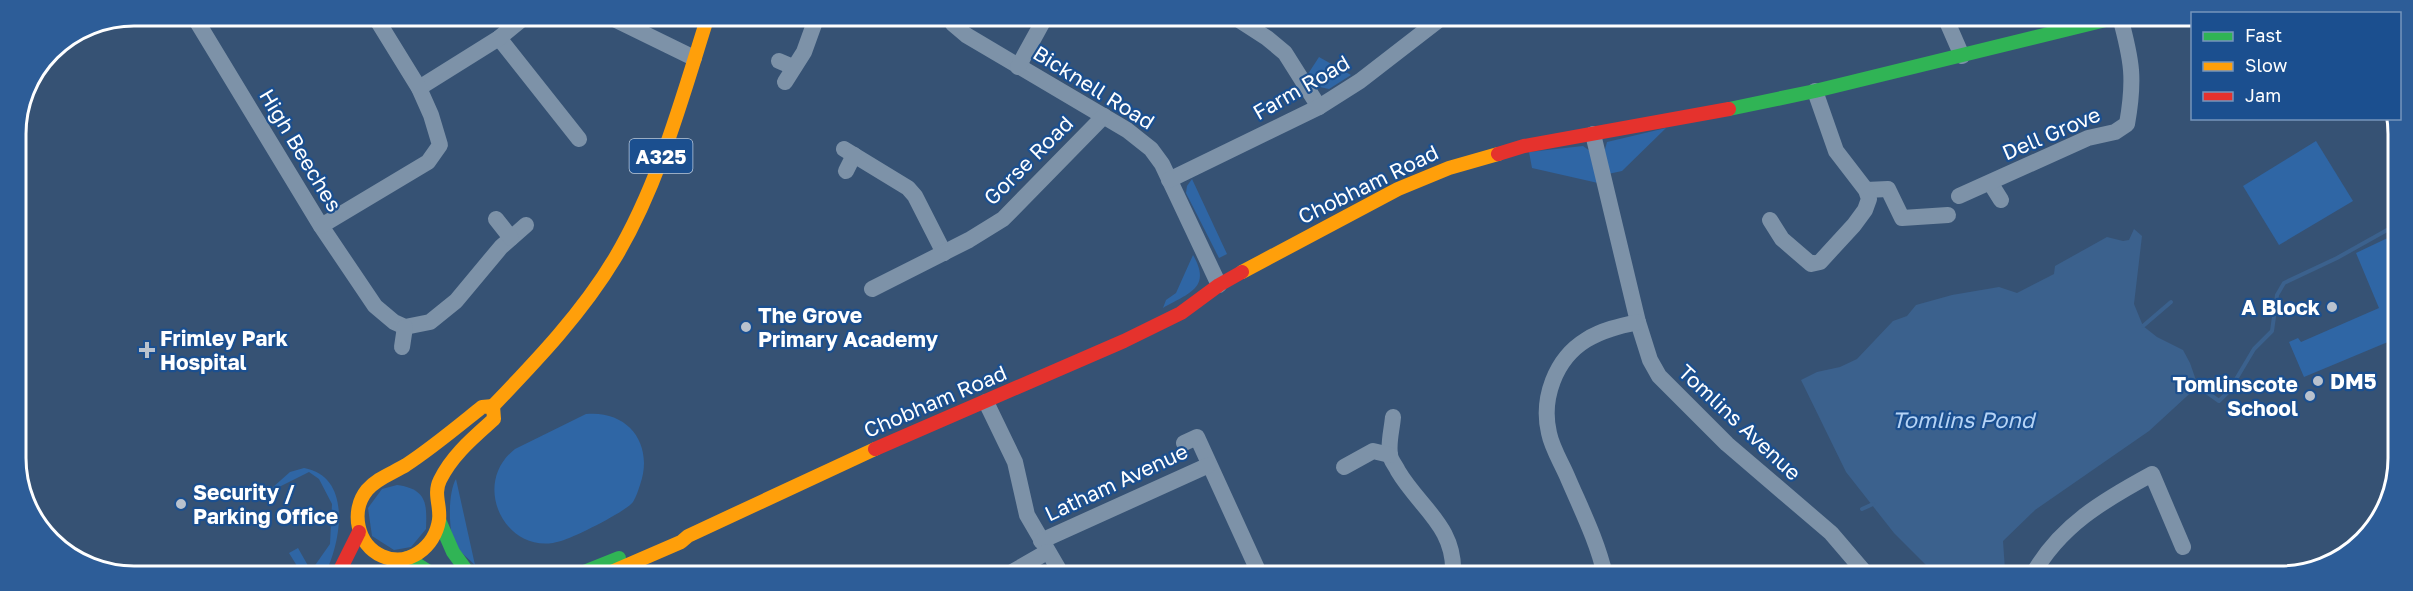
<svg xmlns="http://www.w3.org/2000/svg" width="2413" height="591" viewBox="0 0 2413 591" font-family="'Golos Text',sans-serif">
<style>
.green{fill:#2f66a5}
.water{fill:#3b618d}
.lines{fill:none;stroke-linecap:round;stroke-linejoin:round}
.stream{stroke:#3b618d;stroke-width:4}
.street{stroke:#7d92a8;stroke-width:16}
.fast{stroke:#30b455;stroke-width:14}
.slow{stroke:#ff9f0a;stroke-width:14}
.jam{stroke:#e5322d;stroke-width:14}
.poi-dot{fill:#b9c2ce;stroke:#1b4f8f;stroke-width:2}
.labels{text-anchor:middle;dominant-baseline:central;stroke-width:4.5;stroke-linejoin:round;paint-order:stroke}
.shield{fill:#1b4f8f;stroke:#bbcadd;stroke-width:1.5}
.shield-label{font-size:20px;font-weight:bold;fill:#fff}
.street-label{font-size:21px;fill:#fff;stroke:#1b4f8f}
.poi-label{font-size:21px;font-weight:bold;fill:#fff;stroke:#1b4f8f;text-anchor:start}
.water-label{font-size:22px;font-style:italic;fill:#b5d3f5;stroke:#1b4f8f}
.rim{fill:none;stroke:#fff;stroke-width:3}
</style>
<rect width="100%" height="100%" fill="#365274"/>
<g class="green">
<polygon points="1319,57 1351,75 1329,89 1315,86 1308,74"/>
<polygon points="1666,128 1622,171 1608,174 1604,153 1607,142"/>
<polygon points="2316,141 2353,201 2279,245 2243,186"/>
<polygon points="1583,146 1590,151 1598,183 1532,168 1529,152"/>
<polygon points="1192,179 1227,254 1219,258 1186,193 1187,186"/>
<polygon points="2396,234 2396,344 2389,346 2388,342 2383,344 2304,377 2289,342 2298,338 2301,342 2379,308 2356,253"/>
<path d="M1193 255C1212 288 1189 293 1163 308L1166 300 1176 293Z"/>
<path d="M586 414C630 410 654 446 640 485 638 491 636 497 633 502 625 512 575 537 561 541 507 558 469 485 515 449Z"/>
<path d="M304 468C353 477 341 542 325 574H302L289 553 298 548 311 571 330 544 332 504 319 479 309 472 273 490 272 488 290 472Z"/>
<path d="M456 479 475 565C469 559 459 552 455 544 448 531 448 492 456 479Z"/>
<path d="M397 485C427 489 427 504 426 529L411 547 394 550 372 536 368 508 382 489Z"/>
</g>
<polygon class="water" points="2134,229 2142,236 2134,304 2143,326 2157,337 2183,350 2190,363 2198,386 2149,431 2035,510 2003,541 2005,570 1998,575 1936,575 1894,533 1846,472 1801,380 1817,372 1840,367 1857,359 1893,321 1907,316 1916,305 1952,295 1999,287 2017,293 2054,274 2055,266 2107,237 2123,241 2129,240"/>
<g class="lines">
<g class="stream">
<polyline points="2143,326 2171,302"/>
<polyline points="2198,386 2219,401 2229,391 2254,349 2272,331 2277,295 2284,283 2337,258 2396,225"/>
<polyline points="1862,509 1873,504"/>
</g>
<g class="street">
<polyline points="193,15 321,226 375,306 394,322 405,327 430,322 456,301 501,247 526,225"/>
<polyline points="608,16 694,58"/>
<polyline points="949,16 953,24 966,35 1127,130 1151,149 1162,164 1219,285"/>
<polyline points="1233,16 1267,38 1285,53 1319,107"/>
<polyline points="1945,17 1962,56"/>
<polyline points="499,38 579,139"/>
<polyline points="779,61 793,67"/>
<polyline points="1018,67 1046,16"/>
<polyline points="785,82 804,52 817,16"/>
<polyline points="419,88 499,38 527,15"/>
<polyline points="1593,134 1638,322 1650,360 1659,376 1727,444 1831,533 1867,575"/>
<polyline points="844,149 908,188 915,196 944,253"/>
<polyline points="846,171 854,155"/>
<polyline points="1169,180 1319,107 1360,81 1444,16"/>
<polyline points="1991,184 2001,200"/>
<polyline points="1866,190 1888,189 1902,218 1948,215"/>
<path d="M1959 196 2088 138 2115 132 2127 124C2135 79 2132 61 2120 17"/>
<polyline points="496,219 511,238"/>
<polyline points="1770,220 1782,239 1811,264 1820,262 1854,225 1865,210 1869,199 1866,190 1836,151 1815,91"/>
<polyline points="321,226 428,162 440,145 431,115 419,88 374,15"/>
<polyline points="872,289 969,240 1003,219 1104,116"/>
<polyline points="402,347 405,327"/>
<polyline points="986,402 1015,462 1027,515 1062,575"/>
<path d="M1393 417C1392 429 1388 443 1390 454 1390 460 1396 466 1398 471 1420 508 1456 527 1453 575"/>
<polyline points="1184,443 1197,437 1260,575"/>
<polyline points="1344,467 1373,451 1390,455"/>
<polyline points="1041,541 1209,465"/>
<polyline points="1007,575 1047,552"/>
<path d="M1605 575C1597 540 1581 509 1567 476 1561 462 1552 448 1549 433 1541 399 1555 359 1586 340 1602 330 1620 326 1638 322"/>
<path d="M2032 576C2059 526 2104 500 2152 474L2183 547"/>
</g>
<g class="fast">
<polyline points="1729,109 1815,91 2118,17"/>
<polyline points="439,520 453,552 469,574"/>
<polyline points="407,558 432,574"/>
<polyline points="579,574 619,558"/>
</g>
<g class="slow">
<polyline points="1242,272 1398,189 1449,168 1498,154"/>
<path d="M493 406C537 360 582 313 615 258 659 184 682 98 708 16"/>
<path d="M493 406 494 419C474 437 452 455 440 480 433 494 441 506 439 520 435 547 408 568 382 556 357 545 350 511 367 490 377 478 393 473 406 465 432 448 457 427 482 407Z"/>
<polyline points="607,574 681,542 688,536 875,449"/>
</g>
<g class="jam">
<polyline points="1498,154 1524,146 1729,109"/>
<polyline points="875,449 1124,341 1181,313 1219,285 1242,272"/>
<polyline points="338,574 359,532"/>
</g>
</g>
<g class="poi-dot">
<circle cx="2332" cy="307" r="6"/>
<circle cx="746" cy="327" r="6"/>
<path d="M144 341h6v6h6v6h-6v6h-6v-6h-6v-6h6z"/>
<circle cx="2318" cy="381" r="6"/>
<circle cx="2310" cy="396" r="6"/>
<circle cx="181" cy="504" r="6"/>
</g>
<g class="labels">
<rect class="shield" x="629.5" y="139" width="63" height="34" rx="4.5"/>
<g class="shield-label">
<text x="661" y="156">A325</text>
</g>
<g class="street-label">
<text transform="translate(1094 87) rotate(32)">Bicknell Road</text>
<text transform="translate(1301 87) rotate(-30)">Farm Road</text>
<text transform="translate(2051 133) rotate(-23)">Dell Grove</text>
<text transform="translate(301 150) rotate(59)">High Beeches</text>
<text transform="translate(1028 160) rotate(-45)">Gorse Road</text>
<text transform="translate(1368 184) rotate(-26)">Chobham Road</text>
<text transform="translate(935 401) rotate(-23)">Chobham Road</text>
<text transform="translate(1740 422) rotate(43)">Tomlins Avenue</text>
<text transform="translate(1116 482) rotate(-25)">Latham Avenue</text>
</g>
<g class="poi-label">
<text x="2320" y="307" text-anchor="end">A Block</text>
<text x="758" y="315">The Grove<tspan x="758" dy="24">Primary Academy</tspan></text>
<text x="160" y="338">Frimley Park<tspan x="160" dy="24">Hospital</tspan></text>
<text x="2330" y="381">DM5</text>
<text x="2298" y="384" text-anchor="end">Tomlinscote<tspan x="2298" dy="24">School</tspan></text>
<text x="193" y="492">Security /<tspan x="193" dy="24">Parking Office</tspan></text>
</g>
<g class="water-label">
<text x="1963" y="419">Tomlins Pond</text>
</g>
</g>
<path d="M0 0H2413V591H0ZM134 26H2280A108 108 0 0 1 2388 134V458A108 108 0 0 1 2280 566H134A108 108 0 0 1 26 458V134A108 108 0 0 1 134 26Z" fill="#2d5d98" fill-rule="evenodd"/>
<path class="rim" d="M134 26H2280A108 108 0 0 1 2388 134V458A108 108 0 0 1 2280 566H134A108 108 0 0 1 26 458V134A108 108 0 0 1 134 26Z"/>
<rect x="2191" y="12" width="210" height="108" fill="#1b4f8f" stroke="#7695bc" stroke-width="1.5"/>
<rect x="2203" y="32" width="30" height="9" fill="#30b455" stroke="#7695bc" stroke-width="1.5"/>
<text x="2245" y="42" font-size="18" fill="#ffffff">Fast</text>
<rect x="2203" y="62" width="30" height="9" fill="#ff9f0a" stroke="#7695bc" stroke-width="1.5"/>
<text x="2245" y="72" font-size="18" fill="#ffffff">Slow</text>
<rect x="2203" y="92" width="30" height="9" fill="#e5322d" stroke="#7695bc" stroke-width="1.5"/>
<text x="2245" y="102" font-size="18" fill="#ffffff">Jam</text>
</svg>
